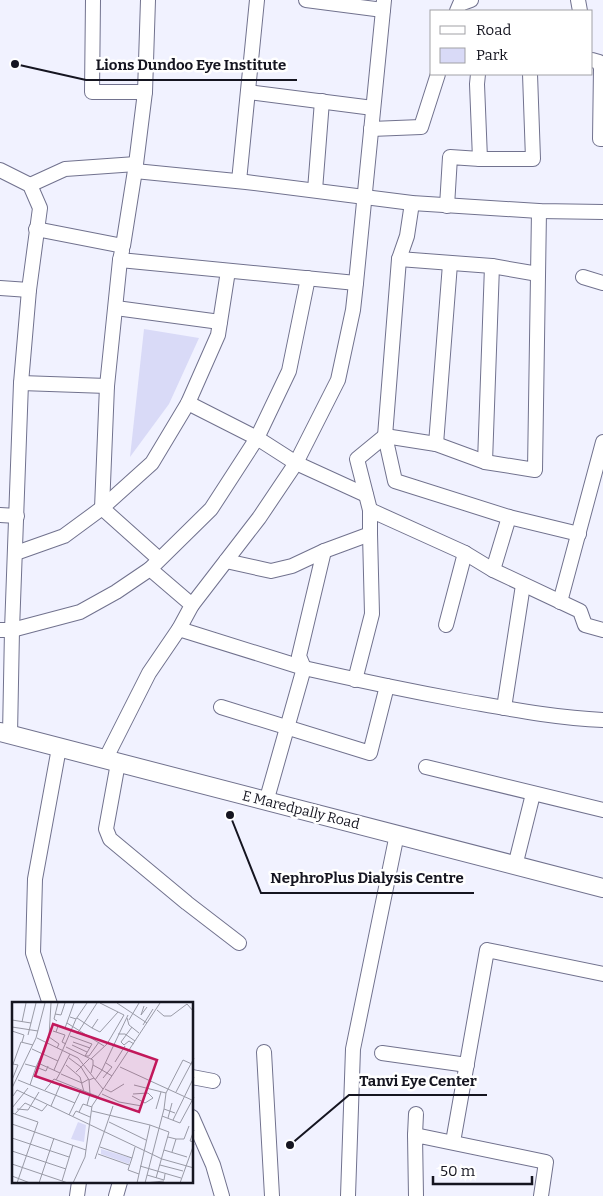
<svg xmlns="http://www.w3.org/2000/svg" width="603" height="1196" viewBox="0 0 603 1196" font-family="Bitter,serif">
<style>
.park{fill:#d9daf7}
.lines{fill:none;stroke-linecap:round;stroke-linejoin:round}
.minor-casing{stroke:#71728e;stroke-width:16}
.major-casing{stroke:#71728e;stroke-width:20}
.minor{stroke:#fff;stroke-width:14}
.major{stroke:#fff;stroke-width:18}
.labels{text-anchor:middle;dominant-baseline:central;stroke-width:5;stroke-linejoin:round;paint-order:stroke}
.street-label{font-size:14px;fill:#151520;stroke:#fff}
.inset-road{fill:none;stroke:#999aa6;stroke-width:1}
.view{fill:#c2185b;fill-opacity:0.15;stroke:#c2185b;stroke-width:2.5}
.inset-edge{fill:none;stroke:#151520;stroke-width:2.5}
.leader{fill:none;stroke:#151520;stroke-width:2}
.callout-dot{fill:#151520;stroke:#fff;stroke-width:2}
.callout-label{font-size:15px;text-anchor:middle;font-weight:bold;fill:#151520;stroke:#fff;stroke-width:5;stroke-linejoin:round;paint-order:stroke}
</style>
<rect width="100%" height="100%" fill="#f1f2ff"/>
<polygon class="park" points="144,329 199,338 169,404 130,457"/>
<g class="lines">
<g class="minor-casing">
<g id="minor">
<polyline points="93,0 92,92 145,92"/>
<polyline points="306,0 383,10"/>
<polyline points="578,0 580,11"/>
<polyline points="457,11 460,4 471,0"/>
<polyline points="592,60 599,62 601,68 600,139 603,139"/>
<polyline points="478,74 477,84 480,159"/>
<polyline points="248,92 373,108"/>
<polyline points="371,129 421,127 438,74"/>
<polyline points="0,170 30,185 40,208 29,290 21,383 12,630 10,735"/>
<polyline points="135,171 246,182 412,203 539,211 603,212"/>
<polyline points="239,181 257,0"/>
<polyline points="30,185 65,169 136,164"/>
<polyline points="315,190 322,101"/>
<polyline points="412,203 407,236 399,259 385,436 395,481 509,517 579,534"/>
<polyline points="447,206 450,157 480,159 533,159 530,74"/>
<polyline points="36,229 123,246 136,164 145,92 148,0"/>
<polyline points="122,251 120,260 356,283"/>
<polyline points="399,259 492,266 538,274"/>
<polyline points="120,260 107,386 102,508 159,559"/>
<polyline points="583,277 603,283"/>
<polyline points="0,288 29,290"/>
<polyline points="116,308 220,322"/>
<polyline points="21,383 107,386"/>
<polyline points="188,403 257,438 296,463 366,495"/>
<polyline points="436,444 450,264"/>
<polyline points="485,462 492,266"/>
<polyline points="370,510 465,553 493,570 580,611 585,625 603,630"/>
<polyline points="0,515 17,516"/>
<polyline points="324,551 370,534 370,510 357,459 385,436 436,444 485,462 535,470 539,211"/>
<polyline points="16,553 64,536 102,508 152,463 188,403 218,335 228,271"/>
<polyline points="150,569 211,509 257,438 289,371 308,278"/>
<polyline points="493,570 509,517"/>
<polyline points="560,602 603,442"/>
<polyline points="192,605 259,518 296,463 338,380 353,310 356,283 384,0"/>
<polyline points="446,625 465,553"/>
<polyline points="179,629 304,668 299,656 324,551 292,566 271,571 226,561"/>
<polyline points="0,630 12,630 80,612 116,592 150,569 192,605 179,629 149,673 105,760"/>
<polyline points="355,680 372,614 370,534"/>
<polyline points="221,707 370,753 387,686"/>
<polyline points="504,708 523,585"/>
<polyline points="118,763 106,829 110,839 187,903 239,943"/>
<polyline points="426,767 603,810"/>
<path d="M266 802 304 668C357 680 410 691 464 701 510 709 556 718 603 720"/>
<polyline points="515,866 533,794"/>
<polyline points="50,1004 33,953 35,879 59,748"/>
<polyline points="264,1052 272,1196"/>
<polyline points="382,1053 467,1065"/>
<polyline points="192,1077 213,1081"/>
<polyline points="192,1117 213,1165 222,1196"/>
<polyline points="415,1135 416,1114"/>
<polyline points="453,1142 487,950 603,974"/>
<polyline points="77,1196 79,1182"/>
<polyline points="116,1196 120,1182"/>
<polyline points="348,1196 353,1049 397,834"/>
<polyline points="416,1196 415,1135 546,1162 541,1196"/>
</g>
</g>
<g class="major-casing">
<polyline id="major" points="0,732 603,888"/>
</g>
<use href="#minor" class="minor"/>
<use href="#major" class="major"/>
</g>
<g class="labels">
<g class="street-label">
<text transform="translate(301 810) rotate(14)">E Maredpally Road</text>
</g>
</g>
<g transform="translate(12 1002)">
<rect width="181" height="181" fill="#f1f2ff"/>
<path d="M66 120 74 123 72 140 59 137ZM89 147 119 156 117 162 89 152Z" fill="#d9daf7"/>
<path class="inset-road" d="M39 1 37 35 47 42 45 46M105 1 135 21M132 4 129 13 135 5M145 8 152 14H159L175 2 182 10M43 12 49 13 53 1M65 16 80 26M115 16 117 23 127 31M64 17 75 1M86 17 80 26 88 30 106 10M0 18 19 21M117 18 127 1M45 19 42 17 46 1M10 20 14 1M55 21 92 44M131 23 141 7M0 25 26 29M120 25 109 40 112 43 117 39 122 42M0 29 12 33 10 40M41 29 44 30 46 24 53 26 62 1M44 30 53 33 50 40 54 42M65 32 85 1M106 32H113L123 39M16 33 24 1M58 34 80 42 73 54M25 36 66 56 82 76M61 40 78 46M60 43 75 50M54 45 81 58V63M20 47 46 59M73 54H77L87 40M57 56 69 65 77 78M79 57 95 42 112 13 88 1M103 60 113 44M26 61 48 71 44 78M13 62 24 65 35 41M54 63 68 75 72 90M0 65 9 40 21 43M108 65 182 99M42 68 64 17 58 15M64 70 77 57M48 71 58 52M79 71 81 63 90 68 83 78M49 72 70 81 77 77M100 74 90 68 116 13M91 76 100 65 94 61M0 78 6 63 1 62M6 78 63 101M18 83 24 65 34 69 36 64M122 83 154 91M0 86 24 36 33 1M93 87 99 90 112 82M33 88 42 77 87 95M164 90 182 56M90 92 107 100 130 104M1 94 5 88 150 157 182 166M120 94 133 101 141 96 136 91 121 92M75 103 78 92 77 78 82 76 91 87M39 104 49 81M0 106 16 86M5 107 16 108 27 90M144 107 149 90M80 109 138 123M67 110 71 102 80 105M0 111 26 120 5 181M163 111 152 107 154 91 171 58 182 63M3 112 13 101 30 109 35 103M57 113 69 88M61 114 64 109 78 115M150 114 168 121 182 95M156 116 160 101M161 118 182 75M97 120 134 138M0 122 74 148M182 128 178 139 182 140M156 135 164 137 160 150M0 136 57 155M164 137H172L177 124M88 145 120 156 123 145M152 148 175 155M0 149 54 167M86 152 117 163M120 156 116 168 127 172M83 157 101 104M0 162 56 181M148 163 171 169M128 164 169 176M135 173 152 178 153 172M0 174 18 181M50 179 61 143M27 181 42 136M61 181 73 155 80 104 148 1M125 181 138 123 157 130 144 176M133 181 152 107M133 181 152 179M168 181 182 142"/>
<path class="view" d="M41 22 145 58 127 110 23 74Z"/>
<rect width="181" height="181" class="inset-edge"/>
</g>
<path class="leader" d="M15 64L86 80H297M230 815L261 893H474M290 1145L349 1095H487"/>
<g class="callout-dot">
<circle cx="15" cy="64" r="5"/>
<circle cx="230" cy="815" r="5"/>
<circle cx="290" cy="1145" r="5"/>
</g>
<g class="callout-label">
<text x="191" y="70">Lions Dundoo Eye Institute</text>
<text x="367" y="883">NephroPlus Dialysis Centre</text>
<text x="418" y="1086">Tanvi Eye Center</text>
</g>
<rect x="430" y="10" width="162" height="65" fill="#ffffff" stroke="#a1a1a6"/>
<rect x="440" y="26" width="25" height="8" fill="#ffffff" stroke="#a1a1a6"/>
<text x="476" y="35" font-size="15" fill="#151520">Road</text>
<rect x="440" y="48" width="25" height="15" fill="#d9daf7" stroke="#a1a1a6"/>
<text x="476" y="60" font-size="15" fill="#151520">Park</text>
<path d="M433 1176v8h99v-8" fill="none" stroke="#151520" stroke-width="2.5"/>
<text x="440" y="1176" font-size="15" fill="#151520" stroke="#ffffff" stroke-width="4" paint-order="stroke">50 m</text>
</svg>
